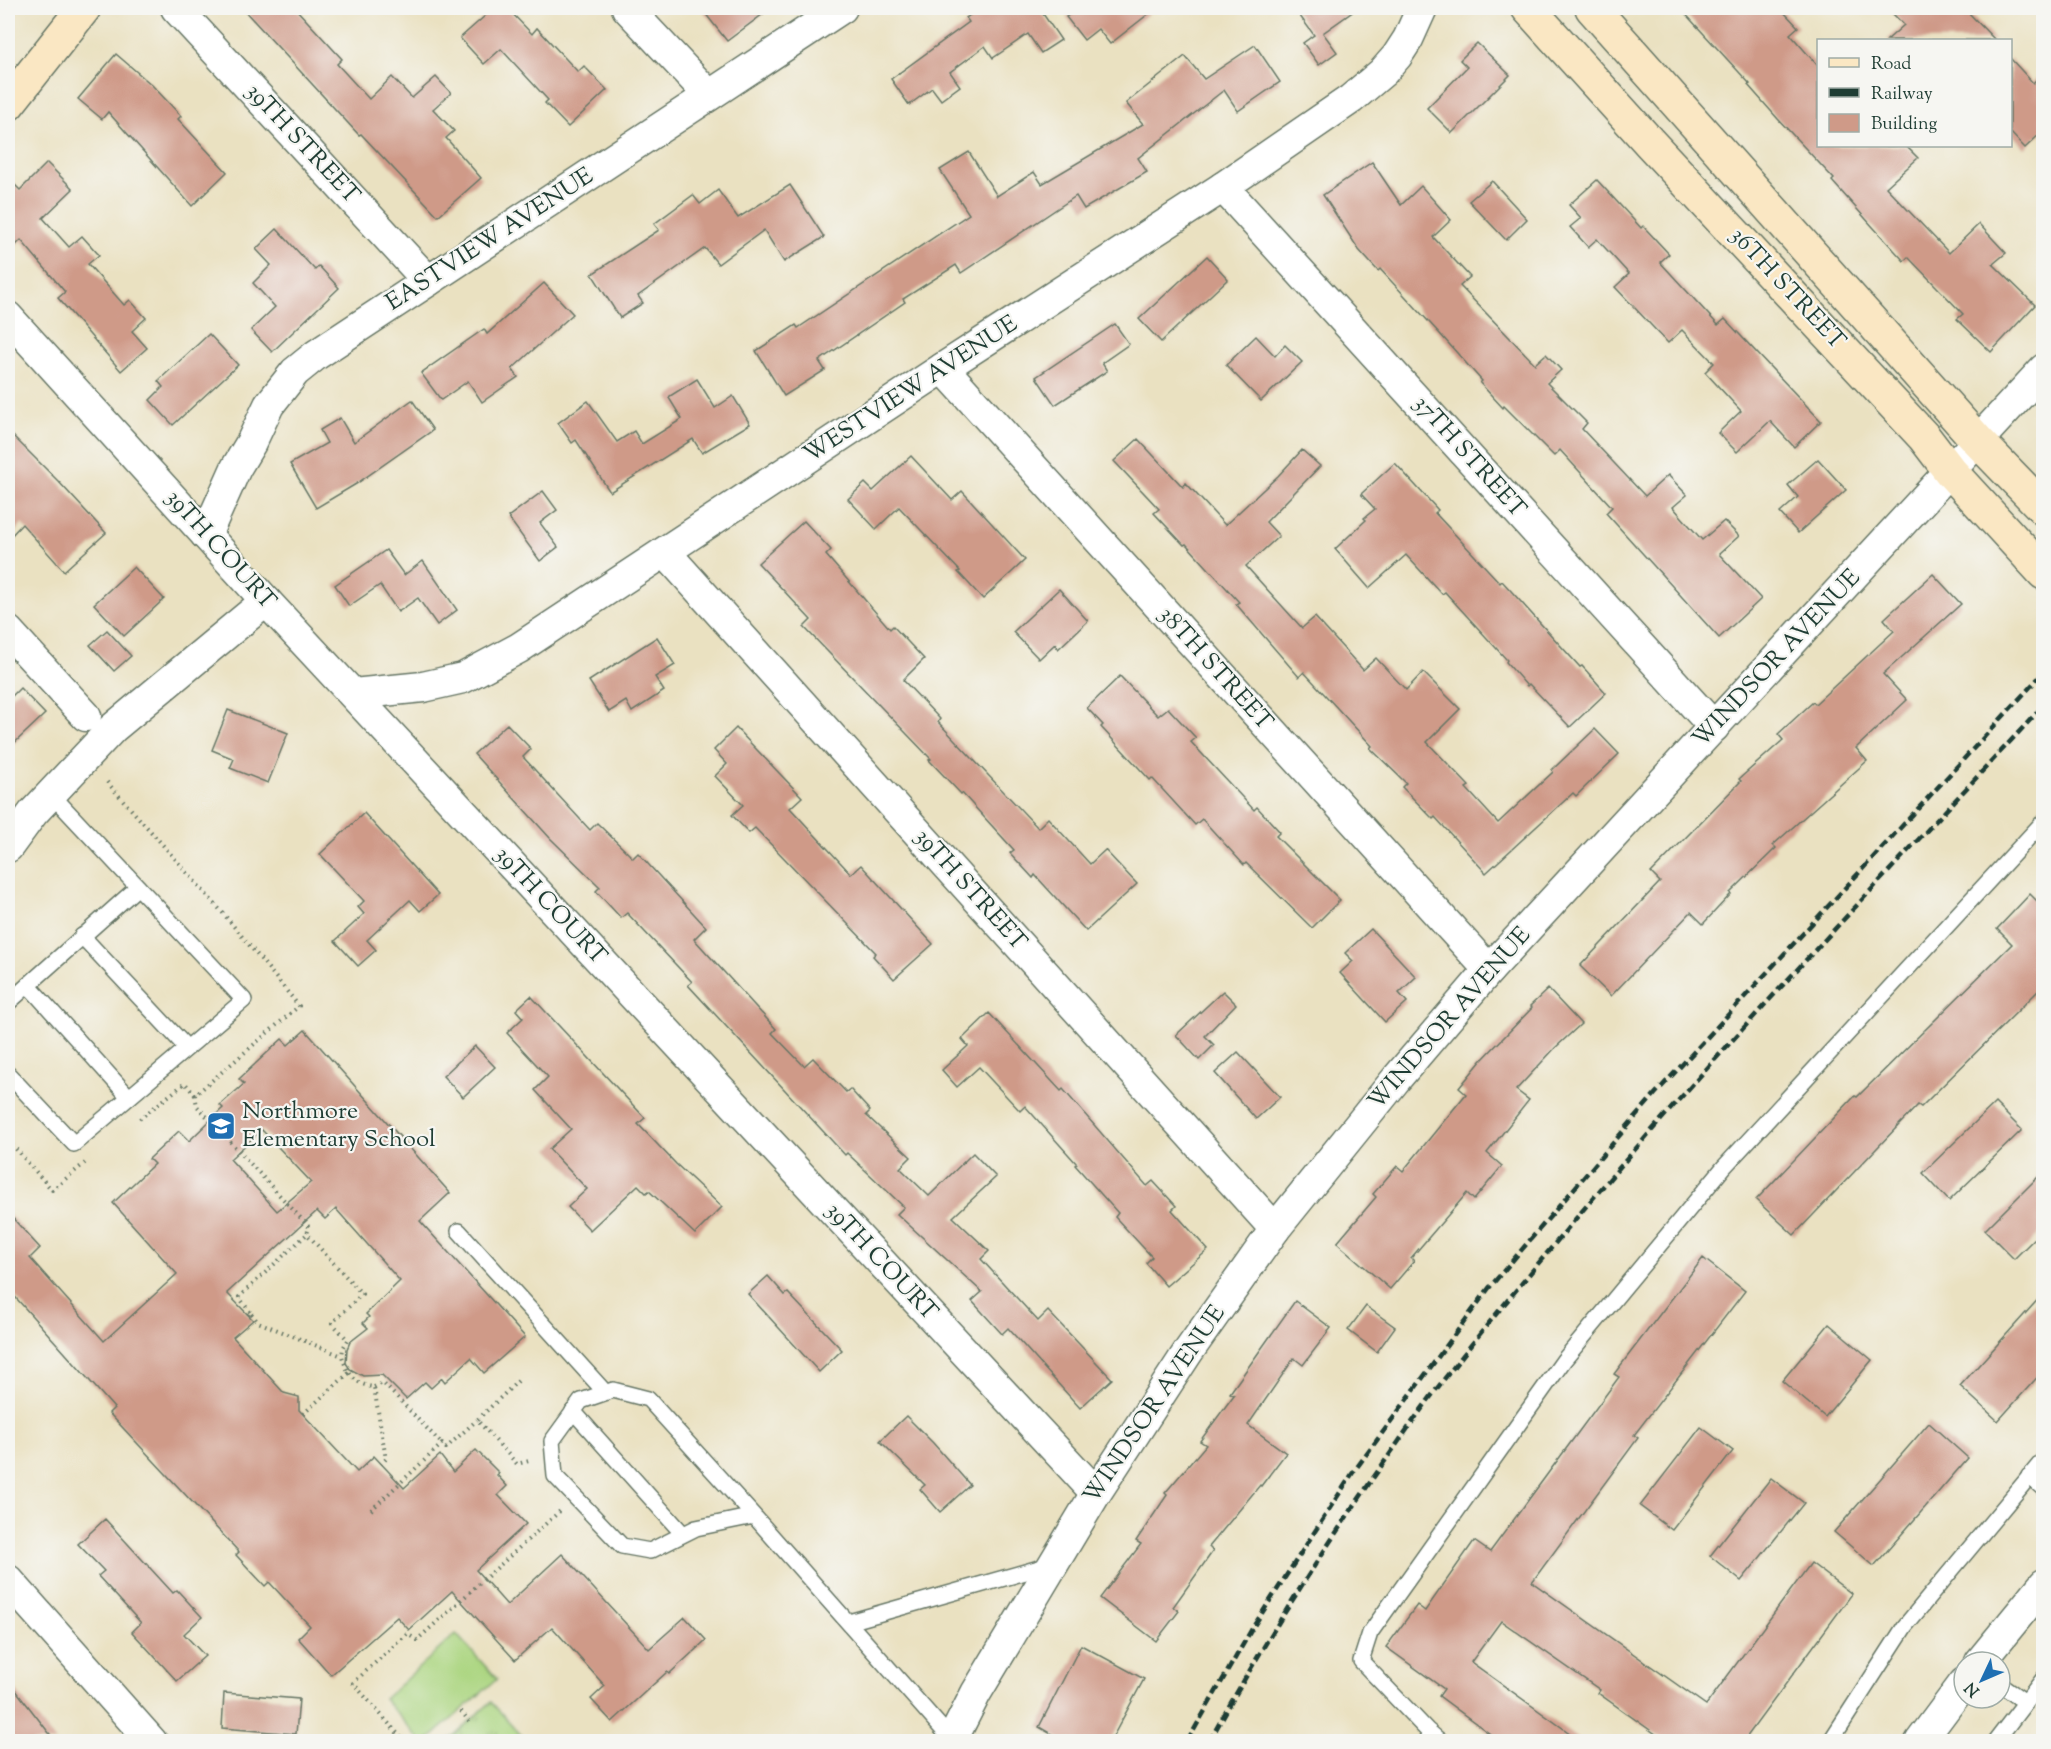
<svg xmlns="http://www.w3.org/2000/svg" width="2051" height="1749" viewBox="0 0 2051 1749" font-family="'Sorts Mill Goudy',serif">
<style>
.grass{fill:url(#grass-tufts);stroke:#65895a;stroke-width:1.5}
.pitch{fill:#abd580;stroke:#65895a;stroke-width:1.5}
.building{fill:#cf9a88;fill-rule:evenodd}
.lines{fill:none;stroke-linecap:round;stroke-linejoin:round}
.lane-casing{stroke:#667665;stroke-width:18}
.street-casing{stroke:#667665;stroke-width:33}
.secondary-casing{stroke:#667665;stroke-width:36}
.path{stroke:#667665;stroke-width:4;stroke-dasharray:1.5 4.5;stroke-linecap:butt}
.lane{stroke:#fff;stroke-width:15}
.street{stroke:#fff;stroke-width:30}
.secondary{stroke:#fae7c3;stroke-width:33}
.rail{stroke:#1f3d34;stroke-width:4.5;stroke-dasharray:9 4.5;stroke-linecap:butt}
.labels{text-anchor:middle;dominant-baseline:central;stroke-width:4.5;stroke-linejoin:round;paint-order:stroke}
.street-label{font-size:24px;fill:#1f3d34;stroke:#f6f6f2}
.poi-label{font-size:24px;fill:#1f3d34;stroke:#f6f6f2;text-anchor:start}
</style>
<defs>
<pattern id="grass-tufts" width="24" height="20" patternUnits="userSpaceOnUse" patternTransform="scale(1.5)"><rect width="24" height="20" fill="#abd580"/><path d="M3 7l-1-3M5 7V3M7 7l1-3M15 17l-1-3M17 17v-4M19 17l1-3" fill="none" stroke="#8bae6a"/></pattern>
</defs>
<rect width="100%" height="100%" fill="#f6f6f2"/>
<filter id="ink" filterUnits="userSpaceOnUse"><feTurbulence type="fractalNoise" baseFrequency=".0167" numOctaves="2"/><feDisplacementMap in="SourceGraphic" scale="12" xChannelSelector="R" yChannelSelector="G"/><feConvolveMatrix kernelMatrix="1 2 1 2 8 2 1 2 1" color-interpolation-filters="sRGB"/></filter>
<filter id="wash" filterUnits="userSpaceOnUse"><feTurbulence type="fractalNoise" baseFrequency=".008" numOctaves="4" result="noise"/><feDisplacementMap in="SourceGraphic" scale="24" xChannelSelector="R" yChannelSelector="G"/><feGaussianBlur stdDeviation="1.35" result="paint"/><feColorMatrix in="noise" values="0 0 0 0 0 0 0 0 0 0 0 0 0 0 0 0 0 1.4 0 .05"/><feComposite in="paint" operator="in"/></filter>
<g filter="url(#wash)">
<rect width="100%" height="100%" fill="#eae1c1"/>
<polygon class="grass" points="491,1702 522,1736 516,1741 453,1741 450,1739"/>
<polygon class="pitch" points="456,1634 497,1679 427,1741 421,1741 384,1699"/>
<g id="blocks">
<g class="building">
<polygon points="242,8 295,8 342,59 337,64 369,99 392,77 412,98 436,77 451,93 433,109 454,131 446,138 481,178 438,216 361,134 359,135"/>
<polygon points="494,8 507,8 532,34 537,28 578,72 584,66 607,90 568,127 545,103 548,100 501,49 484,64 460,38"/>
<polygon points="701,8 771,8 727,41"/>
<polygon points="980,8 1039,8 1061,40 1041,53 1028,34 993,58 985,46 950,72 960,86 941,100 932,88 909,105 891,79 969,22 966,18"/>
<polygon points="1079,8 1156,8 1110,44 1098,29 1084,40 1066,17"/>
<polygon points="1294,8 1358,8 1323,33 1337,52 1319,65 1303,43 1314,35"/>
<polygon points="1680,8 1780,8 1798,27 1790,34 1818,66 1818,146 1906,146 1918,158 1886,187 1949,253 1979,224 2006,253 1993,264 2035,305 1991,352 1957,319 1963,314 1908,257 1904,261 1873,227 1832,181 1834,179 1778,119 1748,85 1750,84"/>
<polygon points="1887,8 1964,8 1995,40 1887,40 1904,25"/>
<polygon points="1477,43 1510,75 1452,133 1427,108 1467,67 1460,60"/>
<polygon points="1255,45 1280,82 1238,111 1224,90 1138,158 1147,172 1084,209 1076,196 961,273 956,265 903,299 905,302 819,361 825,370 784,396 756,351 796,325 798,328 969,214 940,170 969,152 997,196 1034,172 1042,184 1143,124 1126,103 1185,56 1204,79"/>
<polygon points="116,54 152,85 181,116 178,119 227,172 192,206 108,112 102,119 78,99"/>
<polygon points="2010,58 2033,83 2043,73 2043,131 2025,148 2010,132"/>
<polygon points="1372,162 1401,205 1421,186 1451,220 1433,237 1470,277 1460,286 1535,364 1546,354 1561,370 1547,383 1587,423 1582,429 1645,496 1668,475 1687,495 1673,507 1702,540 1724,521 1739,536 1719,554 1761,599 1719,638 1606,513 1612,507 1560,450 1554,456 1504,406 1503,408 1480,383 1482,381 1441,335 1380,269 1378,271 1359,250 1323,195"/>
<polygon points="47,163 73,189 43,218 69,247 82,236 99,255 88,264 124,305 130,300 146,318 132,331 147,348 121,371 58,298 65,292 21,240 8,253 8,178 20,190"/>
<polygon points="1597,180 1641,228 1643,226 1669,254 1660,262 1718,325 1725,319 1821,421 1794,447 1770,421 1737,452 1718,433 1741,411 1705,372 1714,363 1682,330 1668,343 1615,287 1629,274 1597,239 1588,247 1570,227 1581,218 1569,205"/>
<polygon points="1492,181 1527,219 1506,240 1469,201"/>
<polygon points="790,185 824,237 784,262 764,230 718,264 705,248 638,296 643,303 620,318 592,274 659,230 654,224 693,195 700,204 718,190 738,218"/>
<polygon points="277,229 315,270 319,266 339,288 272,352 251,330 275,307 253,283 271,265 256,249"/>
<polygon points="1207,256 1228,279 1161,342 1139,319"/>
<polygon points="544,283 573,314 512,369 518,377 482,402 468,381 441,400 421,373 484,329 487,334"/>
<polygon points="1115,324 1129,344 1102,363 1107,371 1055,405 1036,377"/>
<polygon points="209,334 238,365 173,425 150,400 163,387 158,381"/>
<polygon points="1256,336 1275,356 1285,345 1302,362 1261,401 1226,365"/>
<polygon points="697,379 715,408 733,396 750,424 702,453 693,439 610,492 576,440 572,443 558,423 588,401 617,442 634,431 642,444 682,419 669,398 670,396"/>
<polygon points="412,400 433,430 356,484 316,508 290,464 327,443 320,430 340,418 354,442"/>
<polygon points="8,431 59,482 106,533 64,571 22,524 8,539"/>
<polygon points="1138,439 1183,487 1186,483 1225,525 1278,476 1302,450 1320,466 1266,522 1279,536 1246,566 1302,628 1315,617 1363,670 1376,658 1406,690 1423,672 1460,709 1427,742 1469,786 1466,788 1498,823 1553,772 1552,770 1595,729 1619,754 1576,796 1573,793 1486,873 1435,817 1433,819 1402,787 1406,783 1370,748 1372,746 1304,672 1299,677 1236,604 1239,602 1186,544 1184,545 1154,513 1159,509 1114,461"/>
<polygon points="911,456 952,500 962,491 1025,560 983,599 958,572 960,571 899,507 876,529 848,499 865,483 873,491"/>
<polygon points="1818,459 1846,490 1798,533 1780,513 1798,497 1788,485"/>
<polygon points="1395,463 1438,510 1435,513 1500,583 1502,581 1580,667 1582,666 1606,693 1570,727 1529,684 1527,686 1506,662 1507,660 1445,592 1442,594 1406,555 1369,588 1335,549 1366,520 1364,518 1375,509 1361,494"/>
<polygon points="543,491 557,510 540,523 558,547 540,561 508,517"/>
<polygon points="804,521 831,550 826,555 890,629 893,626 924,659 903,680 940,719 938,722 1038,828 1048,818 1090,864 1105,850 1137,884 1086,931 1035,875 1033,878 1010,853 1014,850 962,793 961,794 929,760 931,759 804,627 811,620 758,563"/>
<polygon points="386,550 404,575 423,561 457,610 437,625 418,598 398,612 380,585 349,606 335,585"/>
<polygon points="134,567 164,599 124,636 94,604"/>
<polygon points="1933,574 1961,604 1883,674 1907,700 1856,748 1867,761 1773,845 1776,848 1730,893 1731,894 1703,924 1691,912 1611,996 1580,966 1660,882 1651,873 1741,781 1739,779 1783,740 1778,734 1813,702 1815,704 1894,631 1884,619"/>
<polygon points="1059,589 1088,621 1058,649 1055,644 1039,659 1013,632"/>
<polygon points="107,630 131,656 114,671 90,645"/>
<polygon points="657,637 675,665 655,677 664,691 632,712 626,701 609,712 589,681"/>
<polygon points="1120,676 1158,716 1168,708 1196,738 1191,742 1254,810 1257,807 1280,832 1276,836 1340,900 1312,928 1246,863 1244,865 1202,819 1195,825 1152,778 1150,780 1101,727 1103,725 1087,708"/>
<polygon points="20,688 45,714 8,749 8,700"/>
<polygon points="228,710 288,733 268,783 230,768 234,759 212,750"/>
<polygon points="507,724 531,749 523,757 590,830 597,823 633,858 638,853 706,927 694,939 776,1029 772,1033 804,1066 813,1058 846,1092 850,1089 870,1111 866,1115 911,1157 900,1168 929,1196 973,1153 996,1177 953,1217 989,1251 981,1259 1038,1321 1048,1311 1112,1379 1080,1408 1008,1328 1002,1334 972,1301 982,1292 897,1214 904,1207 847,1153 845,1155 688,985 692,982 627,913 621,918 596,891 600,887 550,838 474,754"/>
<polygon points="736,728 802,797 790,808 851,874 861,865 933,944 894,979 873,956 876,953 755,828 749,833 732,815 743,805 715,776 727,764 714,750"/>
<polygon points="364,813 438,895 420,911 410,900 367,940 376,950 358,966 335,941 364,914 358,907 364,901 320,854"/>
<polygon points="2030,894 2043,907 2043,986 1921,1107 1918,1105 1794,1235 1756,1200 1855,1096 1857,1097 2012,944 1997,929"/>
<polygon points="1371,929 1416,977 1399,993 1407,1002 1385,1022 1340,973 1353,961 1345,953"/>
<polygon points="1548,989 1581,1024 1555,1048 1516,1090 1529,1100 1487,1153 1502,1166 1474,1200 1467,1193 1411,1258 1414,1261 1390,1289 1337,1243 1376,1197 1373,1194 1397,1166 1403,1171 1466,1094 1459,1088 1481,1061 1532,1008 1530,1006"/>
<polygon points="1223,991 1236,1004 1205,1036 1214,1045 1199,1060 1176,1035"/>
<polygon points="531,996 645,1118 638,1124 676,1164 722,1207 695,1234 649,1191 646,1193 638,1185 590,1230 568,1207 587,1189 549,1149 571,1129 535,1090 548,1077 507,1033 523,1018 516,1010"/>
<polygon points="989,1013 1061,1091 1063,1089 1147,1186 1153,1181 1176,1206 1172,1210 1208,1250 1166,1286 1146,1263 1152,1257 1115,1217 1118,1213 1075,1165 1077,1164 1025,1106 1020,1111 979,1067 957,1087 942,1070 968,1046 962,1039"/>
<path d="M305 1030 450 1193 420 1221 525 1337 484 1373 471 1358 445 1382 442 1378 431 1388 425 1382 406 1399 382 1375 363 1376 350 1369 346 1363 347 1349 350 1342 368 1328 363 1323 369 1317 366 1314 400 1281 336 1209 325 1219 317 1211 227 1293 253 1320 233 1337 284 1393 299 1397V1410L357 1472 374 1456 404 1488 440 1455 453 1472 476 1450 499 1473 497 1475 507 1486 498 1495 526 1524 476 1570 507 1605 562 1554 649 1649 685 1617 706 1640 669 1674 667 1672 612 1722 591 1699 605 1686 552 1627 515 1660 452 1591 409 1630 397 1617 331 1675 298 1638 310 1626 269 1582 265 1586 236 1555 239 1552 109 1413 114 1408 8 1289V1213L40 1248 30 1258 104 1341 177 1274 113 1203 154 1164 149 1159 179 1131 189 1141 223 1108 220 1105 244 1084 239 1079 282 1039 288 1045ZM262 1130 311 1182 277 1211 230 1159Z"/>
<polygon points="475,1046 495,1067 463,1097 443,1076"/>
<polygon points="1238,1052 1280,1097 1256,1119 1215,1073"/>
<polygon points="1995,1103 2022,1130 1949,1201 1923,1173"/>
<polygon points="2043,1172 2043,1230 2014,1259 1985,1230"/>
<polygon points="1703,1258 1745,1291 1634,1435 1638,1438 1532,1582 1706,1705 1811,1563 1852,1594 1743,1742 1667,1742 1598,1693 1600,1690 1501,1621 1471,1662 1582,1742 1501,1742 1439,1696 1444,1689 1386,1647 1417,1605 1425,1611 1474,1541 1490,1552 1619,1377 1614,1374"/>
<polygon points="768,1276 785,1295 788,1293 842,1350 819,1372 748,1294"/>
<polygon points="2043,1294 2043,1371 1998,1421 1960,1386"/>
<polygon points="1295,1301 1331,1328 1303,1365 1294,1358 1248,1425 1286,1453 1261,1486 1260,1485 1209,1547 1213,1551 1173,1607 1179,1611 1156,1641 1100,1598 1141,1544 1136,1541 1167,1495 1165,1493 1206,1445 1200,1441 1234,1395 1230,1393"/>
<polygon points="1366,1306 1395,1327 1377,1352 1348,1330"/>
<polygon points="1829,1324 1872,1360 1825,1417 1782,1381"/>
<polygon points="906,1416 933,1443 970,1485 940,1512 920,1489 925,1485 880,1441"/>
<polygon points="1929,1423 1968,1458 1874,1566 1834,1532"/>
<polygon points="1701,1427 1733,1451 1672,1530 1640,1506"/>
<polygon points="1771,1478 1804,1503 1741,1581 1710,1556"/>
<polygon points="105,1519 173,1593 177,1590 202,1617 184,1634 205,1656 177,1681 132,1632 141,1623 98,1576 104,1571 78,1544"/>
<polygon points="1081,1645 1144,1679 1110,1742 1065,1742 1039,1727"/>
<polygon points="8,1680 56,1742 16,1742 8,1730"/>
<polygon points="224,1693 299,1699 296,1734 222,1728"/>
</g>
</g>
</g>
<g filter="url(#ink)">
<use href="#blocks" fill-opacity="0" stroke="#667665" stroke-width="1.5"/>
<g class="lines">
<g class="lane-casing">
<g id="lane">
<polyline points="82,936 187,1048"/>
<polyline points="28,985 129,1097"/>
<polyline points="8,1003 138,887"/>
<polyline points="8,1074 74,1144 244,1000 51,794"/>
<polyline points="459,1231 605,1392"/>
<polyline points="573,1411 683,1534"/>
<polyline points="2029,1476 2044,1489"/>
<polyline points="754,1516 696,1528 650,1551 622,1546 555,1476 552,1441 581,1401 613,1390 648,1399 754,1516 952,1740"/>
<polyline points="849,1622 1050,1565"/>
<polyline points="2000,1684 2025,1702"/>
<polyline points="1441,1742 1427,1730 1361,1661 1370,1633 1564,1360 1724,1167 2044,821"/>
<polyline points="1830,1742 1905,1626 2044,1459"/>
<polyline points="1995,1742 2044,1678"/>
</g>
</g>
<g class="street-casing">
<g id="street">
<polyline points="176,8 428,281"/>
<polyline points="627,8 709,95"/>
<polyline points="1223,187 1714,727"/>
<polyline points="8,317 266,601 1096,1493"/>
<polyline points="943,368 1489,970"/>
<polyline points="206,535 236,468 251,443 269,405 295,372 316,355 842,8"/>
<polyline points="665,552 1275,1229"/>
<polyline points="8,631 86,716"/>
<polyline points="353,694 423,687 463,678 519,648 943,368 1223,187 1351,99 1383,72 1397,56 1408,39 1422,8"/>
<polyline points="8,847 33,813 113,728 266,601"/>
<polyline points="8,1580 152,1742"/>
<polyline points="1980,1662 2044,1584"/>
<polyline points="951,1742 976,1693 1096,1493 1188,1352 1275,1229 1397,1078 1489,970 2044,369"/>
<polyline points="1920,1742 1964,1683"/>
</g>
</g>
<g class="secondary-casing">
<g id="secondary">
<polyline points="1528,8 1650,143 1924,437 1950,471 2044,573"/>
<polyline points="1592,8 1978,441 2044,509"/>
<polyline points="8,104 84,8"/>
</g>
</g>
<g class="path">
<polyline points="107,782 222,912 299,1006 195,1095 185,1083 137,1121"/>
<polyline points="195,1095 197,1106 309,1227 307,1234"/>
<polyline points="8,1140 52,1190 85,1163"/>
<polyline points="250,1312 239,1297 307,1234 362,1294 332,1323 348,1340 343,1348 342,1356"/>
<path d="M248 1315 250 1312 258 1322 342 1356C347 1373 355 1385 374 1387L386 1459 381 1464"/>
<polyline points="518,1381 477,1420 517,1464 529,1461"/>
<polyline points="374,1387 383,1383 442,1444"/>
<polyline points="303,1414 349,1373"/>
<polyline points="371,1510 442,1444 446,1448 477,1420"/>
<polyline points="461,1711 469,1721"/>
<polyline points="405,1742 353,1683 407,1634 417,1640 561,1510"/>
</g>
<use href="#lane" class="lane"/>
<use href="#street" class="street"/>
<use href="#secondary" class="secondary"/>
<g class="rail">
<polyline points="1187,1742 1253,1627 1352,1474 1489,1288 1655,1094 2044,672"/>
<path d="M1209 1742C1266 1638 1331 1537 1399 1441 1447 1371 1503 1306 1557 1241 1711 1056 1880 882 2044 705"/>
</g>
</g>
</g>
<defs>
<g id="school-square" transform="scale(1.5)"><rect x="-9" y="-9" width="18" height="18" rx="4" fill="#1f6fb2" stroke="#f6f6f2"/><path d="M0-5L7-2L0 1L-7-2ZM-4 1L0 2.5L4 1V4Q0 6-4 4Z" fill="#fff"/></g>
</defs>
<g fill-rule="evenodd">
<use href="#school-square" x="221" y="1126"/>
</g>
<g class="labels">
<g class="street-label">
<text transform="translate(302 144) rotate(47)">39TH STREET</text>
<text transform="translate(490 240) rotate(-33)">EASTVIEW AVENUE</text>
<text transform="translate(1787 289) rotate(47)">36TH STREET</text>
<text transform="translate(911 390) rotate(-33)">WESTVIEW AVENUE</text>
<text transform="translate(1469 457) rotate(48)">37TH STREET</text>
<text transform="translate(220 550) rotate(48)">39TH COURT</text>
<text transform="translate(1777 659) rotate(-47)">WINDSOR AVENUE</text>
<text transform="translate(1215 669) rotate(48)">38TH STREET</text>
<text transform="translate(970 890) rotate(48)">39TH STREET</text>
<text transform="translate(550 906) rotate(47)">39TH COURT</text>
<text transform="translate(1450 1019) rotate(-49)">WINDSOR AVENUE</text>
<text transform="translate(881 1262) rotate(47)">39TH COURT</text>
<text transform="translate(1155 1405) rotate(-56)">WINDSOR AVENUE</text>
</g>
<g class="poi-label">
<text x="242" y="1112">Northmore<tspan x="242" dy="28">Elementary School</tspan></text>
</g>
</g>
<rect width="2051" height="1749" fill="none" stroke="#f6f6f2" stroke-width="30"/>
<rect x="1817" y="39" width="195" height="108" fill="#f6f6f2" stroke="#a0aca6" stroke-width="1.5"/>
<rect x="1829" y="58" width="30" height="9" fill="#fae7c3" stroke="#a0aca6" stroke-width="1.5"/>
<text x="1871" y="69" font-size="18" fill="#1f3d34">Road</text>
<rect x="1829" y="88" width="30" height="9" fill="#1f3d34" stroke="#a0aca6" stroke-width="1.5"/>
<text x="1871" y="99" font-size="18" fill="#1f3d34">Railway</text>
<rect x="1829" y="114" width="30" height="18" fill="#cf9a88" stroke="#a0aca6" stroke-width="1.5"/>
<text x="1871" y="129" font-size="18" fill="#1f3d34">Building</text>
<g transform="translate(1982 1680) rotate(226)"><circle r="28" fill="#f6f6f2" stroke="#a0aca6" stroke-width="1.5"/>
<path d="M0-4.5L10 22L0 15L-10 22Z" fill="#1f6fb2"/>
<text y="-9" font-size="16" font-weight="bold" text-anchor="middle" fill="#1f3d34">N</text>
</g>
</svg>
